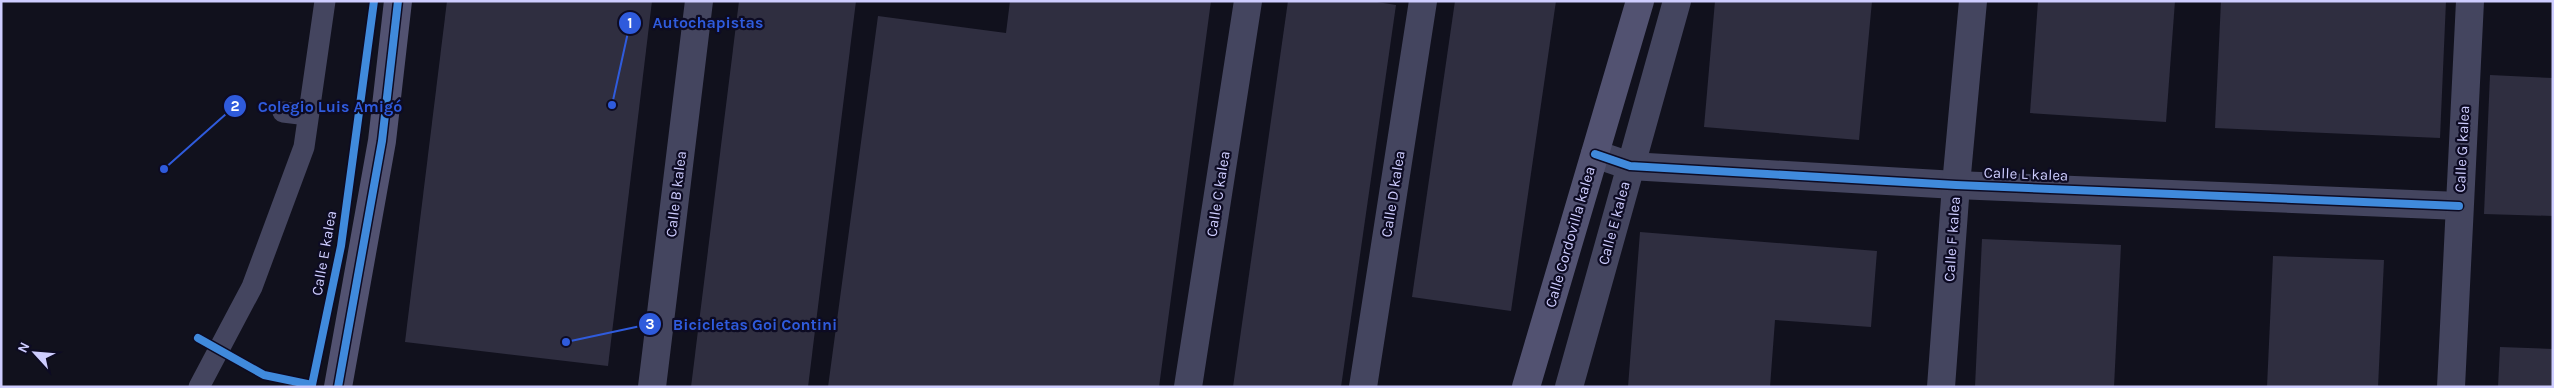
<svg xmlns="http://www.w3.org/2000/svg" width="2554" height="388" viewBox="0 0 2554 388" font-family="Karla,sans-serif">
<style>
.building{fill:#2f2e40}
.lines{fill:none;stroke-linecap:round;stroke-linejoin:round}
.lane{stroke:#44455f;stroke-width:21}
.street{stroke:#44455f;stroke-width:28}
.secondary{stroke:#525271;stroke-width:28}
.cycleway-casing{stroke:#0d0b23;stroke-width:11}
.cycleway{stroke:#408adc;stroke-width:8}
.labels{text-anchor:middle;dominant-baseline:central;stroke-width:4.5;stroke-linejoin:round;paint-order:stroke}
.street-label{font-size:15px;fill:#cecdff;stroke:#0d0b23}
.leader{fill:none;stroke:#2f5bdc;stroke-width:2}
.callout-dot{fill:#2f5bdc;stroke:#0d0b23;stroke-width:2}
.mark-label{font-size:15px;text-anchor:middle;font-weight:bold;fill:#fff}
.callout-label{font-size:16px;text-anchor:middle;font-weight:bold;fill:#2f5bdc;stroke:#0d0b23;stroke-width:4.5;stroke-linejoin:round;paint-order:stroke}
</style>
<rect width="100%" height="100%" fill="#11111d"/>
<g class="building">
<polygon points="447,1 652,1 608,366 405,342"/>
<polygon points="739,1 856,1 808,387 691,387"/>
<polygon points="1010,1 1211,1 1159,387 828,387 878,16 1006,33"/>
<polygon points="1288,1 1371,1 1396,5 1341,387 1233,387"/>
<polygon points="1455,1 1556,1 1511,311 1412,297"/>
<polygon points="1715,1 1872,1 1859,140 1704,127"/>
<polygon points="2038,1 2175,1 2166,122 2030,113"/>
<polygon points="2221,1 2446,1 2440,138 2215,128"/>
<polygon points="2490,75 2553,78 2553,216 2484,214"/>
<polygon points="1640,232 1877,251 1871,327 1775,320 1770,387 1628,387"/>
<polygon points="1982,239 2121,245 2114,387 1975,387"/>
<polygon points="2273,256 2384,260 2378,387 2267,387"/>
<polygon points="2500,347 2553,349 2553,387 2498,387"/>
</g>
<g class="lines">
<g class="lane">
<polyline points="283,112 308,115"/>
<polyline points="199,387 252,287 304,147 325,1"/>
</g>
<g class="street">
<polyline points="1595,154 1630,166 1956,185 2459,206"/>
<polyline points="652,387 699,1"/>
<polyline points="1188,387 1248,1"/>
<polyline points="1363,387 1423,1"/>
<polyline points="1569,387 1677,1"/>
<polyline points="1941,387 1956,185 1973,1"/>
<polyline points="2451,387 2470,1"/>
</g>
<g class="secondary">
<polyline points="338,387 382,141 398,1"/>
<polyline points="1526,387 1640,1"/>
</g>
<g class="cycleway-casing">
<g id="cycleway">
<polyline points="1595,154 1630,166 1956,185 2459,206"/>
<polyline points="198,338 264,375 312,385 341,246 374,1"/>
<polyline points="338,387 382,141 398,1"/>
</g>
</g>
<use href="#cycleway" class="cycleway"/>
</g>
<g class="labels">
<g class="street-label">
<text transform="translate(2462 149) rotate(-87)">Calle G kalea</text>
<text transform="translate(2026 174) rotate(2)">Calle L kalea</text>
<text transform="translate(676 194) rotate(-83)">Calle B kalea</text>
<text transform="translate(1218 194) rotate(-81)">Calle C kalea</text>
<text transform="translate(1393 194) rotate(-81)">Calle D kalea</text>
<text transform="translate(1614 223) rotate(-75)">Calle E kalea</text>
<text transform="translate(1570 237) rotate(-74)">Calle Cordovilla kalea</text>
<text transform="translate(1952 239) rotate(-86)">Calle F kalea</text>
<text transform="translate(324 253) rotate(-80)">Calle E kalea</text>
</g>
</g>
<path class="leader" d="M612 105L630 23M164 169L235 106M566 342L650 324"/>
<g class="callout-dot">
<circle cx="612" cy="105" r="5"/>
<circle cx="164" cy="169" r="5"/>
<circle cx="566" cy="342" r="5"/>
<circle cx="630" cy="23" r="12"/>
<circle cx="235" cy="106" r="12"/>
<circle cx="650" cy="324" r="12"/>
</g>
<g class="mark-label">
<text x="630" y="28">1</text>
<text x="235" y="111">2</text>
<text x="650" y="329">3</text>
</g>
<g class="callout-label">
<text x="708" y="28">Autochapistas</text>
<text x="330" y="112">Colegio Luis Amigó</text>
<text x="755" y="330">Bicicletas Goi Contini</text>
</g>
<rect width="2554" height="388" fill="none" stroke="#cecdff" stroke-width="5"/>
<g transform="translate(35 353) rotate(296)" stroke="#0d0b23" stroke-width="4" paint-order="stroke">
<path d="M0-4L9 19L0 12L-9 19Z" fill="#cecdff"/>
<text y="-8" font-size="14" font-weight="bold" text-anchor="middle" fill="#cecdff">N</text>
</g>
</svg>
